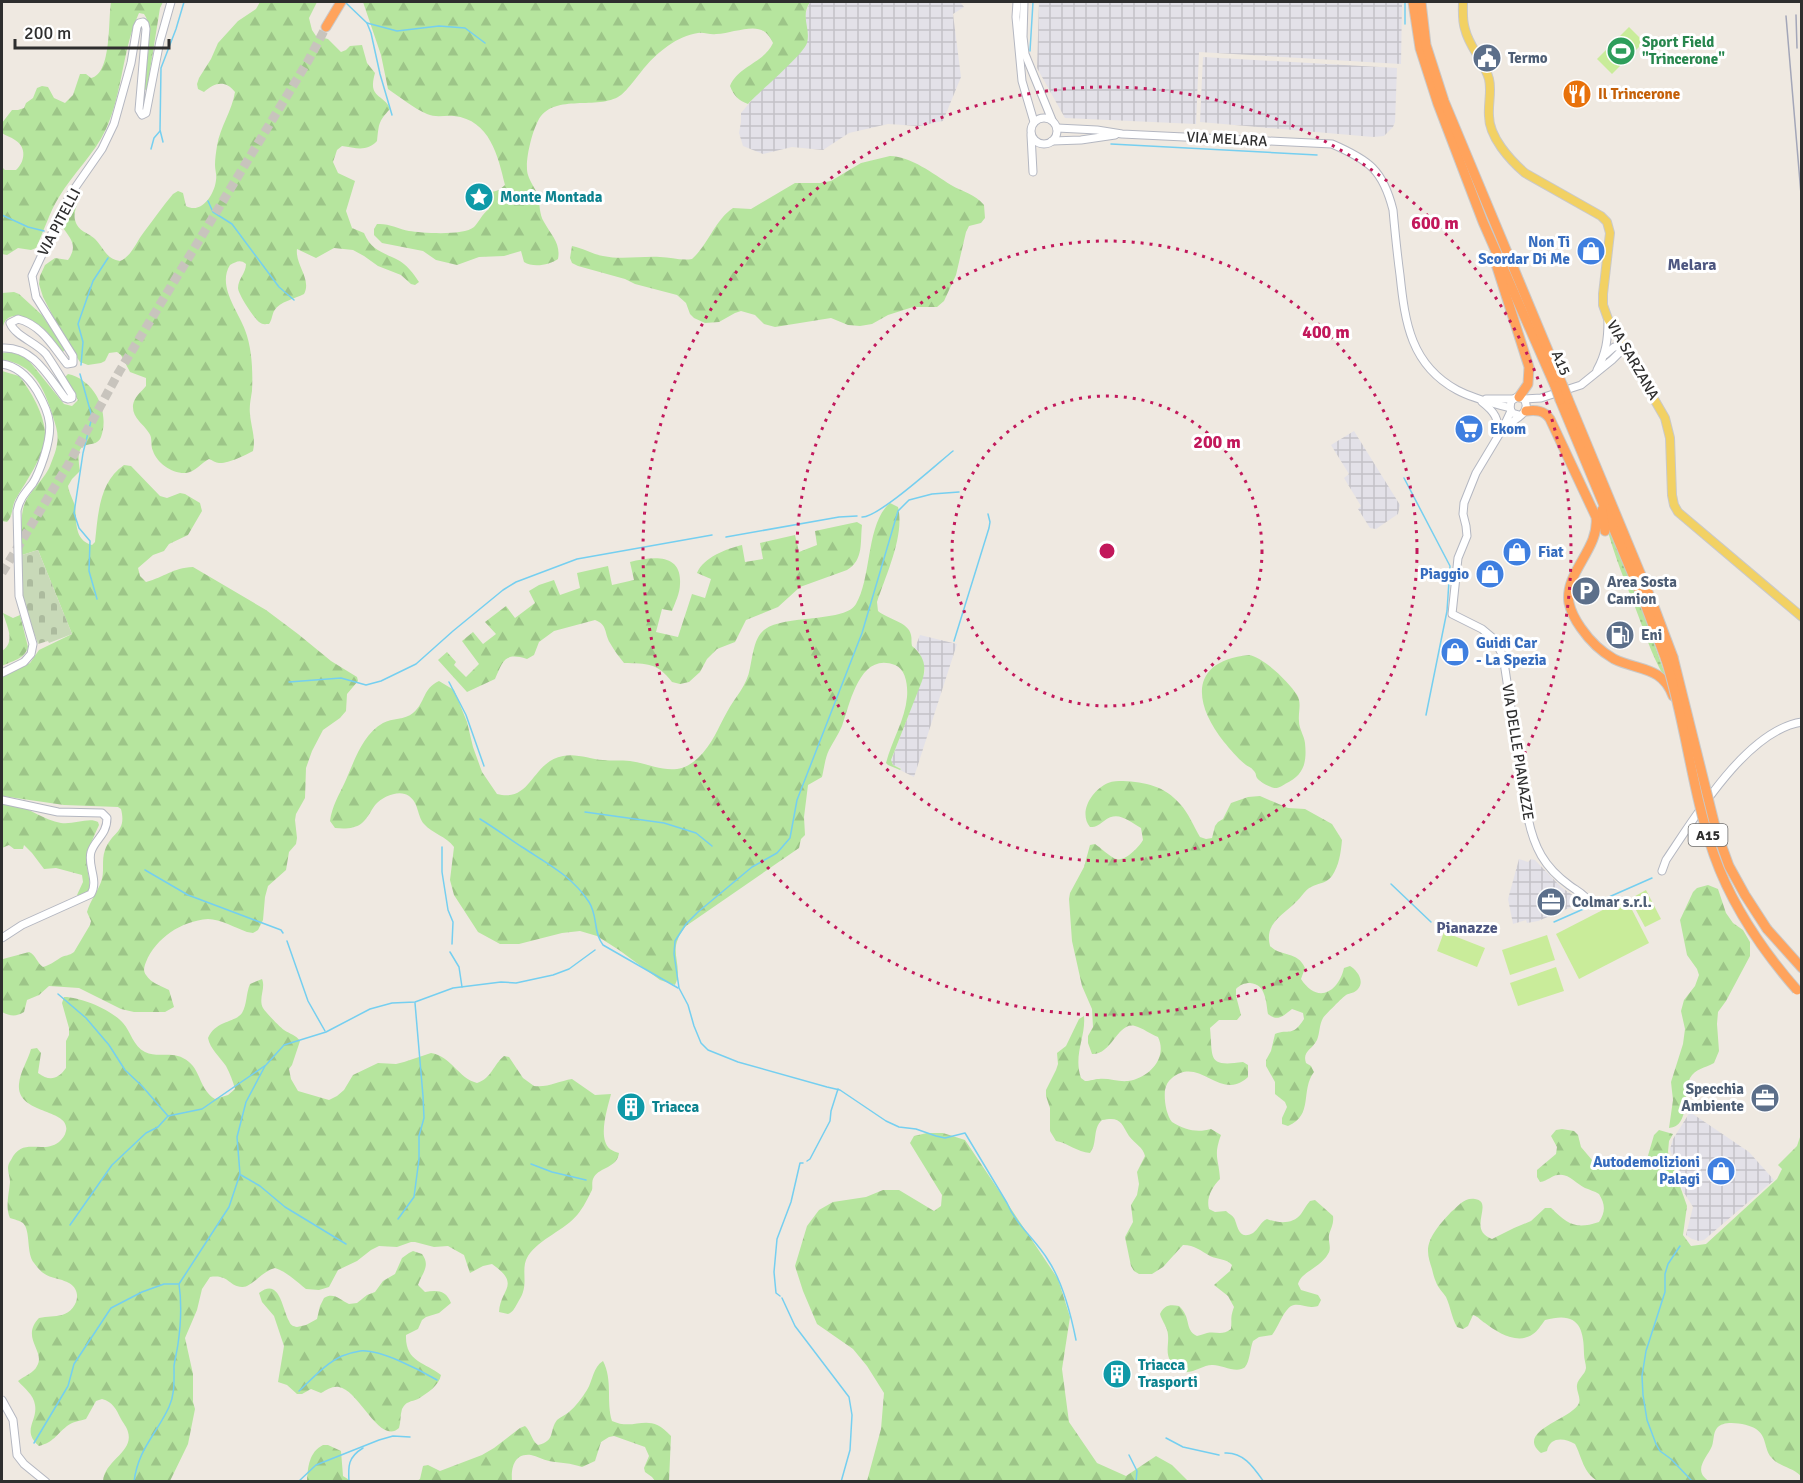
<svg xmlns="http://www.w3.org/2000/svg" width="1803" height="1483" viewBox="0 0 1803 1483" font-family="Signika,sans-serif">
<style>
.industrial{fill:url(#industrial-grid)}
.grass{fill:url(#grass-dots)}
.forest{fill:url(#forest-firs)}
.cemetery{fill:url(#cemetery-stones)}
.pitch{fill:#c9ec9a}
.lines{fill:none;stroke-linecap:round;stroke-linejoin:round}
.stream{stroke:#75cff0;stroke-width:1.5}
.highway-tunnel{stroke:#c8c4bd;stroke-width:9;stroke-dasharray:9 4.5;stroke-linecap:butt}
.minor-casing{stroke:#b4b7c1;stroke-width:9}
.major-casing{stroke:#c9c9c9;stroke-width:10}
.highway-casing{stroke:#c9c9c9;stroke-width:11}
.minor{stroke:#fff;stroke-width:7}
.major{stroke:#f2d163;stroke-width:8}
.highway{stroke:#ffa35c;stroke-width:9}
.rail{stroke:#a3a6b8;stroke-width:1.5}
.highway-bridge-casing{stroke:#c9c9c9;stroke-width:11;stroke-linecap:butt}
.highway-bridge{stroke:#ffa35c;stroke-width:9}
.ring{fill:none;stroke:#c2185b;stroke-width:3;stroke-dasharray:3 6}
.labels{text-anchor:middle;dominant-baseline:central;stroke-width:6;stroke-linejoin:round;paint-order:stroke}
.shield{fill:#fff;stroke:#6d6d6d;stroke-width:1.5}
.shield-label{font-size:14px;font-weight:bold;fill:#2e2e2e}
.leisure-label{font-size:15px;font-weight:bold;fill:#27864d;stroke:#fff;text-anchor:start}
.service-label{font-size:15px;font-weight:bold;fill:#4e5e75;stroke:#fff;text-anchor:start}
.food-label{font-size:15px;font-weight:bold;fill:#c56008;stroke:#fff;text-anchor:start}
.street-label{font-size:15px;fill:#2e2e2e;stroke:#fff}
.culture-label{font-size:15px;font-weight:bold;fill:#0d838f;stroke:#fff;text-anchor:start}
.shop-label{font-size:15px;font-weight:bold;fill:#366cbe;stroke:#fff;text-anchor:end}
.neighbourhood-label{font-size:16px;font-weight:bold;fill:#4d5680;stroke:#fff}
.centre{fill:#c2185b;stroke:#fff;stroke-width:3}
.ring-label{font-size:18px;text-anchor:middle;font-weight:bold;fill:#c2185b;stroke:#fff;stroke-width:6;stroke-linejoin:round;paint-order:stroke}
</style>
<defs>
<pattern id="industrial-grid" width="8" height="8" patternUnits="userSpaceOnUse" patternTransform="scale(1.5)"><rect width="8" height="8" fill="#e3e1e8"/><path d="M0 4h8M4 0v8" fill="none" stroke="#c3c1c7"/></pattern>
<pattern id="grass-dots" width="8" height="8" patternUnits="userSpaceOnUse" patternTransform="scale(1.5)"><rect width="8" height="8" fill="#b6e59e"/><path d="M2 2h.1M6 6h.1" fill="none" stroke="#9dc588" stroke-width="1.8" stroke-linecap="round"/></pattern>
<pattern id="forest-firs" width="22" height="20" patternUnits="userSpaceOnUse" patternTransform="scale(1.5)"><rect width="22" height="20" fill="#b6e59e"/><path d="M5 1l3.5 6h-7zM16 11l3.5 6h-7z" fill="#9dc588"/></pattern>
<pattern id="cemetery-stones" width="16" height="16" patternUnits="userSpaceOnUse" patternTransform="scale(1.5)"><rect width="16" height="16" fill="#c8d9b8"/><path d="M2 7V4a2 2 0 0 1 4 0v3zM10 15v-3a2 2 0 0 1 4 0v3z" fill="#acbb9e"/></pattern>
</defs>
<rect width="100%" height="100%" fill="#efe9e1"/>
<g class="industrial">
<polygon points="810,2 960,2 964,7 953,14 961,77 943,121 919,126 888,124 849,133 823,150 792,147 763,154 743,146 739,133 741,122 741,113 807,34 805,15"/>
<polygon points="1039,2 1402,2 1401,64 1199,52 1196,124 1065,118 1037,68"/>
<polygon points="1203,57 1397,68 1395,122 1393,127 1384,136 1373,137 1200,122"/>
<polygon points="1354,431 1400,505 1398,514 1376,529 1370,528 1358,509 1361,506 1344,478 1349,474 1331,445"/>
<polygon points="920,635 957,644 914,777 900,770 901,768 893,765 891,761 925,671 919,652 915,648"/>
<polygon points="1519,859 1528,862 1531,859 1535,860 1561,887 1574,896 1576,900 1574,906 1538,921 1527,923 1526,920 1513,924 1508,899"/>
<polygon points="1690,1112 1749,1152 1774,1180 1704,1240 1699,1241 1692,1239 1686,1235 1693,1207 1683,1191 1670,1149 1673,1139"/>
</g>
<path class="grass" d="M1609 527 1639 601 1665 674 1664 676C1651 655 1644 630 1635 607 1625 581 1614 555 1607 528Z"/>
<g class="forest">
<path d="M111 2H163L160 8 147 89 143 91C144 71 156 30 144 14L139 13C122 50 123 92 106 129 94 155 73 173 59 197 49 213 44 231 36 248L31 250 18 248 7 255 2 254V167L5 170H16C25 162 27 147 15 140 11 137 6 136 2 133V123L12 110H18L24 108 26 103 33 98 37 88 42 86 48 87 54 98 65 103 73 95 80 74H86L91 78C112 74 108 19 111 2Z"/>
<path d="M260 2H317L309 18 312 30 316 36 328 39 341 52 346 50 350 46 362 45 367 63 375 73C374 77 373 80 373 84 372 97 387 98 390 109 378 122 379 124 377 141 367 152 356 148 342 146L337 150 333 162 338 173 355 181 346 211 352 228 364 233C371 250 382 252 398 260 406 264 414 274 419 282L415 285 411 284 401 275 378 266 364 256 353 250 334 248 316 258 297 249C295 265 312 279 304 294 295 299 280 301 274 311 272 315 272 320 269 324 264 324 263 325 259 322 254 318 238 294 238 288 238 279 246 273 246 264 240 259 236 262 230 265 217 286 238 311 245 330 252 348 253 371 252 391 251 398 249 406 250 414 251 427 256 438 253 451 246 455 227 464 219 463 216 463 212 460 209 459 201 463 195 472 186 473 172 474 157 463 153 451 150 445 153 438 149 433 143 423 132 418 133 405 134 397 141 392 146 386V378L130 372 121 355 117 352 109 353 105 361 101 363 88 365 80 362 64 338 43 297 39 284 40 276 45 265 55 258 68 260C78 246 71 239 63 228L70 200 76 194 80 196C78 204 73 212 75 220 78 232 88 232 95 239 104 248 106 259 120 261 132 256 136 242 144 232 153 220 163 206 173 194L178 191 183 193 186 206C202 215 215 193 216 180 217 175 215 170 215 165 215 159 216 152 217 146 220 127 232 111 235 92 225 79 214 83 204 92L198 89 197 84 199 78 211 59 218 43 238 21 256 9Z"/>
<path d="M363 2H810C800 17 811 28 807 43 803 55 759 92 748 104 738 100 734 96 730 86 738 66 764 63 773 43 764 24 752 28 734 31 729 32 722 34 716 34 710 35 704 32 698 33 677 36 658 52 645 67 638 75 626 93 618 97 594 110 552 93 538 121 532 132 524 163 528 175 530 182 535 188 538 195 540 204 539 214 544 222 551 235 561 243 558 259 550 265 533 268 524 262L521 251 504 256 479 257 457 265 436 260 423 251 382 243 374 235V229L377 224C388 223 399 229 409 231 422 233 464 236 474 227 479 222 482 214 489 209L488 200 492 192 499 190 505 185C498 156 490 120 454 116 445 115 436 118 427 114 413 108 400 97 388 89L381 55Z"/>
<path d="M890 156C912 157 932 173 951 185 963 192 975 194 984 205L985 218 981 223 969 226 966 232 956 275 944 301 937 307H913L888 315 872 324 860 326 848 325 831 318 775 327 764 324 755 315 741 311 735 313 719 322 705 323 694 318 690 314 686 303 677 295 635 284 625 279 578 266 572 263 570 258 572 246C583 248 592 254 603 256 621 260 641 256 660 257 671 257 681 261 692 259 708 245 715 220 733 208L751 209 795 183H820L831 181 861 163Z"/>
<path d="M14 292 19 294 42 315 63 346 65 349 63 352C57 346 53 339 48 333 40 324 17 308 6 320 0 327 5 335 2 342V293Z"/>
<path d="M10 352 26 357 64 404 72 406 78 400 65 377 68 374C95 380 110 412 101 437 95 452 73 433 80 471L72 479 68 486C69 493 73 499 75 506 77 519 73 540 92 545L95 542C98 515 99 482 124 465L131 466 160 496 167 498 180 493 185 494 200 503 202 511 188 535 169 544 164 551 153 555 138 568 140 576 146 582C165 577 172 568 193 567L266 610 298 634 331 661 357 677 358 681 347 694 346 711 340 718 323 730 312 751 306 768 305 798 296 814 295 820 297 838 296 844 289 852 286 870 268 886 265 897 263 920 258 930 253 933 247 932C236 928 220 919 208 919 181 921 156 938 146 962 144 967 143 971 146 975 151 983 161 986 169 990L174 1007 165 1012H134L121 1009 79 988 49 986 39 995 27 1000 24 1012C16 1017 10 1016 2 1012V960L3 959 29 952C36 955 37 963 43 967 50 965 54 962 60 958 65 955 69 956 74 952L90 925 91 921 87 912C90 901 97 893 101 882 105 873 101 860 105 850 112 831 127 833 121 809L118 807 64 805 2 796V676L30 663 39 650 72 634 38 550 22 555C22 540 20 524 23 509 27 492 43 482 50 466 52 460 56 452 57 444 59 435 56 426 53 417 45 390 34 363 2 360V353Z"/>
<path d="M2 371 19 376C31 391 47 418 45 439 43 457 26 482 17 497 11 505 14 515 7 522L2 521Z"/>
<path d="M890 503 898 507C905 535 886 575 877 602L878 611C887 619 909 622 911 635 912 639 911 642 912 646 924 656 927 666 922 681L891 760 893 765 901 769 900 770 888 765 886 763C892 740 905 720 907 697 908 686 906 669 895 665 860 651 850 703 842 726 838 735 833 742 829 750 825 758 824 769 822 777L808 785 804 817 805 835 801 839 799 848 686 926C683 930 679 935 678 939 671 954 683 969 675 985L660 980 619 950 597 936 580 931 562 933 519 944H500L478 932 454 895 450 880 454 847C446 836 433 834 424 824 417 816 419 803 409 796 400 789 383 796 376 804 371 810 368 818 362 823 355 829 344 829 335 828L330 821C332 806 339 795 345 782 354 762 362 735 383 723 392 718 405 720 413 713 426 702 422 689 439 681L454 690 467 722 473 747 482 772 497 794C532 803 531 762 563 756 576 753 590 759 603 760 612 761 621 760 630 761 656 765 676 779 698 758 712 745 718 728 727 712 735 697 747 686 750 668 753 655 754 635 767 628 789 615 846 622 856 604 872 577 866 523 890 503Z"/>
<path d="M857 522 862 525C860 542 864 560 847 570L800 587 778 607 746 620 735 642 717 649 707 659 700 672 689 682 680 684 672 682C657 662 647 664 624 663 619 657 614 650 610 643 604 633 608 625 595 620L554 631 539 642 534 655 527 659C504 652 503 661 495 679L467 692 438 660 447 652 456 662 454 665 466 677 479 664 462 641 473 632 483 644 496 634 485 622 506 606 515 618 535 603 529 591 539 585 554 580 560 595 580 588 577 573 608 566 612 585 634 580 630 562C651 557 682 552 680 584 680 593 675 603 672 611L662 609 656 632 678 637 692 594 705 598 711 579 697 573C704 557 726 549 742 545L745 562 763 559 760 543 795 535 799 552 817 545 815 531Z"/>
<path d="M3 613 13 618 20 615 28 647C25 659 12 661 2 666V651C16 642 7 627 3 613Z"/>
<path d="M1249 655C1263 657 1289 682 1297 695 1302 703 1298 712 1299 721 1299 729 1304 735 1305 743 1307 763 1304 775 1285 784 1284 785 1278 788 1277 788 1272 789 1260 782 1257 778 1255 774 1257 774 1253 770 1251 767 1249 767 1246 765 1238 759 1230 749 1224 742 1193 703 1189 661 1249 655Z"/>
<path d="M1123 781C1145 782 1165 786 1180 804 1188 812 1194 827 1200 837L1206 839 1212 838 1215 826 1218 822 1223 819 1231 803 1248 797 1260 796 1288 808 1305 809 1332 824 1342 840C1341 852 1339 866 1332 876 1326 884 1318 883 1311 887 1305 890 1302 896 1298 900 1284 915 1264 922 1270 946 1281 957 1298 951 1305 968L1301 979C1317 1004 1338 993 1344 968L1350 966C1357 970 1365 981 1358 989 1355 993 1350 993 1346 995 1344 996 1324 1016 1323 1018 1319 1025 1320 1033 1317 1040 1312 1050 1302 1051 1306 1063L1311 1066 1314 1072C1300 1091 1314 1115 1288 1126L1282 1124V1118L1287 1107 1285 1102 1275 1094V1082L1266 1066V1060L1271 1051 1275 1034C1289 1028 1292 1038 1304 1019L1303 1013 1292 1009C1283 1016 1278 1022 1268 1014 1266 1002 1266 984 1250 983 1244 983 1240 985 1236 989V996L1241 1015 1237 1020H1219L1210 1028C1213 1059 1207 1067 1243 1062L1248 1065V1077C1244 1081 1237 1085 1231 1085 1210 1085 1194 1060 1172 1078 1168 1081 1166 1085 1165 1090 1164 1100 1166 1114 1172 1122 1185 1130 1197 1133 1211 1129L1221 1135C1213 1157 1219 1159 1220 1179 1212 1187 1206 1198 1209 1209L1215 1212 1226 1211C1229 1214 1232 1215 1234 1218 1238 1225 1238 1241 1253 1233 1259 1229 1260 1222 1267 1219 1277 1223 1293 1225 1301 1214 1304 1210 1306 1205 1310 1201L1315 1200 1333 1216C1334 1224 1331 1228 1329 1235 1328 1242 1332 1248 1328 1254 1320 1268 1301 1272 1298 1284L1301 1290 1318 1295 1321 1300 1318 1306C1307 1309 1303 1304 1294 1305 1285 1306 1278 1328 1272 1335L1259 1337 1253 1341C1250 1348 1250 1361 1245 1367 1237 1374 1222 1365 1213 1365 1200 1364 1185 1383 1171 1362 1165 1353 1169 1345 1168 1335 1168 1328 1162 1321 1160 1314 1164 1305 1170 1304 1179 1306 1192 1318 1184 1330 1197 1336 1201 1335 1204 1334 1207 1333 1216 1331 1222 1336 1231 1329 1232 1319 1230 1318 1234 1307L1228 1296 1214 1285 1230 1271 1232 1265C1226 1258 1218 1260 1210 1256 1201 1251 1195 1245 1183 1245L1163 1267 1152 1274H1139L1134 1271 1131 1266 1125 1237 1133 1222 1131 1205 1137 1195 1139 1184 1137 1172 1145 1156C1143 1147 1135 1144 1129 1136 1121 1123 1121 1116 1102 1120 1092 1129 1098 1143 1090 1153 1077 1152 1068 1143 1056 1141L1050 1131V1108L1046 1096V1090L1056 1070 1058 1064 1057 1053 1066 1046 1079 1019 1084 1016C1086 1037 1073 1055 1081 1078L1085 1081C1091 1081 1094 1079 1099 1079 1109 1078 1118 1082 1128 1081 1149 1078 1168 1058 1158 1037 1150 1034 1143 1028 1135 1026 1118 1021 1112 1055 1092 1054L1088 1043V1036L1093 1027 1092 1009 1082 986 1072 941 1069 899 1070 893 1084 867 1090 845 1095 844C1101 848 1109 856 1116 859 1125 862 1139 847 1143 840L1141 828C1128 821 1118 810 1104 821 1098 825 1097 827 1090 827 1078 812 1092 790 1108 783 1113 781 1118 781 1123 781Z"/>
<path d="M2 803C6 803 11 804 16 805 31 809 44 820 61 823 73 825 89 817 98 822L99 825C94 836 87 850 87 863 87 874 92 882 88 892L80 896 77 895 83 882 82 875 56 868 44 869 32 853 24 845 23 849H14L9 845 2 848Z"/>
<path d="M1708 885 1718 889 1726 913 1733 923 1743 930 1750 942V956L1726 1001 1718 1012 1717 1024 1719 1051 1714 1063C1705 1068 1695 1069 1690 1078 1682 1093 1691 1126 1669 1128L1673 1100 1671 1082 1683 1044 1685 1029 1681 1011 1684 1000 1695 986 1699 975 1697 969 1687 955 1680 920 1693 892 1697 888Z"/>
<path d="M262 979C266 988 258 999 263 1008 266 1013 279 1026 284 1030 290 1034 296 1035 300 1041L292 1065 289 1069 291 1079 298 1091 329 1100 337 1096 344 1090 353 1075 378 1063 396 1064 404 1062 431 1053C451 1056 458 1078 477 1083 492 1078 493 1065 504 1056L509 1057 523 1078 534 1086C547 1088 559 1081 572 1079L595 1095 611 1094C608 1107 597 1138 610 1149 611 1150 618 1153 619 1153 617 1168 600 1167 594 1177 591 1182 593 1186 592 1190 588 1198 583 1208 578 1214 564 1231 540 1238 528 1256 521 1267 527 1280 523 1292 522 1296 519 1300 517 1304 514 1309 513 1312 508 1314L499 1312C500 1289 522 1285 492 1264L483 1266 470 1273 464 1255 448 1246 434 1247 415 1242H411L397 1247 379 1246 371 1250 357 1261 338 1270 329 1287 319 1290 306 1289C296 1281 287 1272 275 1268 262 1271 251 1288 242 1287 228 1286 229 1274 210 1277L202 1289 197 1310 185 1338 193 1374V1402L195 1409 188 1444 170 1481H103C105 1460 134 1452 128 1432 127 1427 123 1423 121 1419 116 1409 113 1402 102 1399L96 1401 86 1419C79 1421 72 1422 67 1426 56 1435 54 1442 39 1446 21 1430 38 1421 35 1405 34 1395 24 1388 18 1381 24 1376 34 1373 37 1366 46 1351 20 1338 39 1318 47 1316 55 1317 62 1315 76 1311 84 1292 69 1283 53 1275 47 1281 34 1263 26 1253 31 1231 23 1223 20 1221 14 1219 10 1218 5 1207 9 1194 10 1182 10 1177 8 1173 8 1168 8 1165 9 1163 11 1160 23 1136 41 1155 59 1142 62 1139 65 1136 66 1131 71 1108 16 1115 19 1084 20 1072 28 1060 31 1049L37 1048 41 1053 38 1073C50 1082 58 1079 66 1068V1041L69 1035V1028L62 1003 64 997C81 997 112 1010 123 1023 131 1032 133 1046 145 1052 159 1059 174 1049 189 1062 201 1072 200 1090 215 1099L228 1095 235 1089C233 1081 230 1074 226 1066 220 1057 210 1049 208 1038 216 1020 235 1023 242 1013 247 1005 246 993 250 984Z"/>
<path d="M1562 1129 1574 1131 1578 1135 1581 1147 1592 1160 1597 1163 1622 1160C1628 1168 1631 1171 1641 1169L1647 1159 1654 1135 1659 1130 1673 1134 1669 1141 1668 1152 1687 1206 1683 1235 1691 1246 1706 1244 1777 1179 1782 1169 1778 1165 1797 1146 1801 1134V1476C1792 1467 1779 1467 1771 1457 1764 1449 1767 1436 1756 1429 1748 1424 1724 1419 1717 1428 1713 1433 1714 1440 1712 1446 1707 1458 1692 1470 1709 1481L1626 1482 1623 1480 1598 1481C1583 1473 1582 1457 1575 1444 1565 1438 1550 1436 1547 1451L1541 1453C1514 1431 1573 1419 1579 1403 1581 1397 1576 1391 1577 1385 1578 1378 1585 1375 1586 1368 1586 1364 1584 1359 1584 1354 1584 1326 1577 1311 1545 1320 1541 1325 1538 1331 1533 1334 1518 1345 1498 1333 1485 1323 1480 1320 1479 1317 1473 1315L1468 1326 1463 1329 1457 1327C1451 1316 1451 1308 1446 1297 1443 1292 1438 1288 1436 1282 1434 1278 1433 1273 1432 1269 1430 1263 1428 1257 1428 1251 1428 1236 1442 1222 1451 1212 1458 1206 1465 1197 1475 1199 1495 1202 1466 1230 1492 1239L1514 1228 1531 1221 1545 1208H1551C1568 1224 1575 1230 1599 1222 1606 1211 1605 1204 1599 1194 1594 1191 1590 1190 1585 1188 1576 1184 1569 1173 1558 1175 1552 1175 1548 1181 1540 1182L1537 1177V1170L1556 1154 1557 1147 1551 1136 1556 1130Z"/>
<polygon points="927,1133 943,1133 965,1140 1058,1279 1070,1317 1062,1369 1069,1422 1097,1463 1126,1476 1156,1456 1172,1465 1188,1481 867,1481 881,1429 884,1393 867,1366 853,1349 817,1324 803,1291 795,1266 807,1226 819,1210 833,1202 866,1197 883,1190 899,1190 934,1211 941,1206 942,1195 910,1143 914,1136"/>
<path d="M413 1251 422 1254C431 1266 422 1273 418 1285L425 1292C437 1290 446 1290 451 1303L439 1313 426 1317 422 1320 418 1329 406 1335C405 1362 425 1362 441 1375 439 1386 427 1393 418 1399 411 1402 406 1401 402 1409 400 1415 401 1422 399 1428 380 1446 359 1390 339 1387 332 1386 327 1390 321 1393L311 1389 302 1394H297L287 1385 278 1382 284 1346 274 1316 262 1302 259 1293C280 1277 282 1309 289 1321 291 1326 293 1326 297 1327L306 1325 317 1319 320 1306 324 1298C334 1292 340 1300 349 1304L357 1303 367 1295 375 1292 383 1281 395 1274 402 1258 409 1253Z"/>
<path d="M603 1361C613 1380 606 1402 612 1421 636 1432 648 1410 671 1436L669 1481H655L652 1477 645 1472 644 1468 649 1456 645 1447 614 1436 609 1437 601 1442 595 1461 582 1467C571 1463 560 1463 549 1461 543 1460 537 1456 531 1455 514 1453 511 1468 512 1481H417L420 1479 423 1466 428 1465 440 1471 482 1455 494 1448 520 1428 525 1426C531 1431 531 1440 538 1445 556 1441 549 1430 557 1420 560 1417 566 1415 569 1412 576 1406 582 1398 587 1390 593 1380 593 1367 603 1361Z"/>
<path d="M323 1445H328L341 1451 343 1476 351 1481H307C308 1467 309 1452 323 1445Z"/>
</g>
<polygon class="cemetery" points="38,550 72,634 49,643 48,641 38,644 22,599 22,555"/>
<g class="pitch">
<polygon points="1629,27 1644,42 1612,74 1597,59"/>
<polygon points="1646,890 1661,919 1645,927 1630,899"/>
<polygon points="1626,898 1649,943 1579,979 1556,934"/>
<polygon points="1444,932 1485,948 1477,967 1437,951"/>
<polygon points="1547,935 1555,960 1510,975 1502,950"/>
<polygon points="1556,967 1564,991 1518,1006 1510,983"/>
</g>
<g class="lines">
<g class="stream">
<polyline points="1405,2 1405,24"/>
<polyline points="346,3 367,23 371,33 380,74 392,115"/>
<polyline points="367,23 397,31 439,26 465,28 485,43"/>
<polyline points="1030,51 1033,2"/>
<polyline points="163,142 160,130 161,68 176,29 184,2"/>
<polyline points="1111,144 1317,155"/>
<polyline points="151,149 154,138 160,131"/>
<polyline points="208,201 213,212 232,224 279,287 294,300"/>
<polyline points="2,215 28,227 44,231"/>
<polyline points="81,365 83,342 78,324 93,281 108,258"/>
<polyline points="80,374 92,417 83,453 74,513 79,528 90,541 89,571 97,599"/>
<polyline points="1404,478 1450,566 1447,611 1426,715"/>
<path d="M959 492 932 494 909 500 898 511 862 633 797 800 790 838 777 853 752 867 698 912 686 924 675 941 674 954 679 988 688 1005 694 1026 701 1043 708 1050 738 1062 827 1087 840 1090 886 1121 899 1127 916 1129 936 1136 945 1138 965 1133 1007 1203C1016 1225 1036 1240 1048 1260 1062 1281 1071 1315 1076 1340"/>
<path d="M862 517C878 518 938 463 953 451"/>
<polyline points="726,537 839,517 857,516"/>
<polyline points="954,641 989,528 990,522 988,514"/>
<polyline points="289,682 341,678 366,685 381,681 416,664 453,631 503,590 516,582 577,559 712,535"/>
<polyline points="449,682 466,715 484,766"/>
<polyline points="585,812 664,823 696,833 712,846"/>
<path d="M480 819C495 828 508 838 522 847 548 864 572 876 589 902 598 916 593 932 603 945L678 988"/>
<polyline points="442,847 442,872 448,910 453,922 452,944"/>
<polyline points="145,870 188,895 281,930 283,933"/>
<polyline points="1391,884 1431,922"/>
<polyline points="1593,904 1652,878"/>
<polyline points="1554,922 1588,907"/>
<polyline points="287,941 308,1001 325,1031"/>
<polyline points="450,952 459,967 462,987"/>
<polyline points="58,994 86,1018 109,1045 125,1070 142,1086 168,1116"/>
<polyline points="1801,1160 1802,1160"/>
<polyline points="807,1161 810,1159 830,1121 831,1111 838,1089"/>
<polyline points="531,1164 552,1172 586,1180"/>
<polyline points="241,1175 260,1186 285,1207 346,1244"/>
<polyline points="398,1219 414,1197 419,1159 419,1136 424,1118 423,1096 415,1003"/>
<polyline points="70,1225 112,1165 146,1133 158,1127 168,1116 202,1109 266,1065 284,1045 326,1032 370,1009 392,1003 415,1002 453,988 501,982 516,983 553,975 569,969 595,950"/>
<polyline points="1680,1246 1668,1264 1665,1274 1665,1292 1646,1351 1642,1376 1643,1395 1647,1420 1656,1444 1660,1451 1671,1459 1693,1482"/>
<polyline points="780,1296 776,1293 774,1272 777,1239 791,1202 800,1163 803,1163"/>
<polyline points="782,1298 795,1326 849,1397 852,1415 850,1450 841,1482"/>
<path d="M299 1391C312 1379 326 1363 342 1356 347 1354 354 1352 360 1351 380 1349 420 1370 437 1380"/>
<polyline points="1166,1438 1183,1447 1219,1455"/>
<polyline points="34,1443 68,1386 74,1364 111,1308 142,1292 164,1284 178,1284"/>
<path d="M1225 1453C1244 1452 1254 1468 1264 1482"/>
<polyline points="1129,1455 1137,1471 1136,1482"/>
<path d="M134 1482C138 1449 156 1435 169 1407 175 1394 174 1381 174 1366 175 1359 177 1351 178 1344 181 1323 182 1304 179 1284L229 1207 240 1174 237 1137 246 1102 265 1066"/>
<polyline points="298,1482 316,1465 379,1440 393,1436 410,1437"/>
<path d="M349 1482C348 1466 348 1457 363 1448"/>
</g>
<polyline class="highway-tunnel" points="2,573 68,465 119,372 308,61 326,27"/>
<g class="minor-casing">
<g id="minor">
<polyline points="1017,2 1016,17 1022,81 1034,122"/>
<polyline points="1024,2 1023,37 1025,54 1052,120"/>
<circle cx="1044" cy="131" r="13"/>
<path d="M1057 128 1097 130 1122 134 1332 144C1369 160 1383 170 1393 210 1395 232 1397 253 1400 275 1405 323 1411 365 1457 390 1474 399 1492 403 1510 408"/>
<polyline points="1031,135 1033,172"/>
<polyline points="1052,141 1081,140 1115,135"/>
<path d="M2 348C33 346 48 376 65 398L68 399 72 398V395C63 381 55 367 46 354 36 342 16 337 10 323L18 319C42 325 53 347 67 364L73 363V356L36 297 32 276 70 195 102 149 114 124 131 63 137 27 139 23 143 22 145 24 146 29 139 110 142 115 146 113 160 41 171 2"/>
<polyline points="1605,355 1614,347 1625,347"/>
<path d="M2 364C17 366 29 378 37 391 52 417 53 429 44 457 41 466 38 475 33 483 26 492 19 499 17 511L19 596 33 644 31 654 24 662 2 673"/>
<path d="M1597 370C1606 354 1608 339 1608 321"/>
<polyline points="1486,399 1513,399"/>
<polyline points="1524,399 1541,398 1581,385 1612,360 1625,347"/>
<path d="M1482 402C1495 412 1499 419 1498 435"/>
<path d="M1511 411 1503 428 1476 473 1464 503 1463 514 1466 526 1467 536 1458 558 1452 614 1482 629 1494 639 1503 656 1528 818C1534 847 1544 867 1569 885 1577 891 1585 894 1590 903"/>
<path d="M1503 428C1513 420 1533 413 1524 399L1517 397 1511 401 1510 408 1512 413 1519 415"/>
<path d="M2 800 58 812 102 813 107 818C107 835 95 839 91 852 87 866 99 880 91 894L22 925 2 938"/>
<path d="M1662 871 1666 860C1695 817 1747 730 1802 722"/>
<polyline points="2,1400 13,1420 17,1455 24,1464 46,1482"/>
</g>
</g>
<g class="major-casing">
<path id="major" d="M1463 2C1463 10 1462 20 1465 29 1469 47 1484 61 1489 79 1492 91 1488 103 1489 116 1489 137 1510 160 1525 173L1601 216 1607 222 1610 233 1603 294V305L1608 319 1665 418 1670 438 1672 495 1674 505 1678 512 1802 617"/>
</g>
<g class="highway-casing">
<g id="highway">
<polyline points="1413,2 1420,48 1438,104 1483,222 1555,386"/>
<polyline points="1421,2 1426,45 1444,101 1562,384"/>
<polyline points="326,27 341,2"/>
<polyline points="1495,261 1529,367 1528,384 1519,397"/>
<polyline points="1568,399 1653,604 1673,657"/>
<polyline points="1560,400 1645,604 1666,660"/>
<path d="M1526 411C1536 410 1544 410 1550 419L1596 517C1600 549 1564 572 1569 603 1571 612 1576 621 1581 628 1590 641 1600 651 1614 659 1639 671 1662 666 1673 696"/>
<polyline points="1602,510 1605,531"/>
<polyline points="1767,929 1802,968"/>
</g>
</g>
<use href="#minor" class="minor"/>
<use href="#major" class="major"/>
<use href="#highway" class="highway"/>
<g class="rail">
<polyline points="1796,15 1797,48"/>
<polyline points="1786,16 1802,206"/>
</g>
<g class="highway-bridge-casing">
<g id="highway-bridge">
<polyline points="1562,384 1568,399"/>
<polyline points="1555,386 1560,400"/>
<polyline points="1673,657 1716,830 1729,866 1745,895 1767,929"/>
<path d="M1666 660C1686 724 1692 792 1714 855 1732 906 1762 950 1797 990"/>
</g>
</g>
<use href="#highway-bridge" class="highway-bridge"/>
</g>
<g class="ring">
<circle cx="1107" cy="551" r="155"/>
<circle cx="1107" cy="551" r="310"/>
<circle cx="1107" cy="551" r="464"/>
</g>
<defs>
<g id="stadium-disc" transform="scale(1.5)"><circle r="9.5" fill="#2e9e5b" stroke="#fff"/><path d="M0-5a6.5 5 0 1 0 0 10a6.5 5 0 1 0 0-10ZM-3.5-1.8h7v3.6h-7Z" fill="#fff"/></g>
<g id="civic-disc" transform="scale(1.5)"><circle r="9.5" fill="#5c6f8a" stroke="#fff"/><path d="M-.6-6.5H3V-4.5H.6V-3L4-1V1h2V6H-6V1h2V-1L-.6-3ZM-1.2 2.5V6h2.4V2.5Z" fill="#fff"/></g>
<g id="restaurant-disc" transform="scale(1.5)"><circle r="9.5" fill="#e8710a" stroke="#fff"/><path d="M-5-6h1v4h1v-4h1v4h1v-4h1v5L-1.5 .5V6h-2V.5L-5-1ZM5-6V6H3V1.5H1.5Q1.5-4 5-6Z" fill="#fff"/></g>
<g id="sight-disc" transform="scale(1.5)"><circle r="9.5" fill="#0f9aa8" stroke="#fff"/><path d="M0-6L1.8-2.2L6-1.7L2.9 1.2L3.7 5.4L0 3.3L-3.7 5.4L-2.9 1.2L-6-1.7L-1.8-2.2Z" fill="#fff"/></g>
<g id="shop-disc" transform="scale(1.5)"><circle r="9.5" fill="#3f7fe0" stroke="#fff"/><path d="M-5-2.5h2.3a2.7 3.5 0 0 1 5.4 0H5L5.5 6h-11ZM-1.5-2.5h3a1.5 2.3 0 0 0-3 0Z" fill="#fff"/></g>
<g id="supermarket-disc" transform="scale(1.5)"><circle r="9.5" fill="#3f7fe0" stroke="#fff"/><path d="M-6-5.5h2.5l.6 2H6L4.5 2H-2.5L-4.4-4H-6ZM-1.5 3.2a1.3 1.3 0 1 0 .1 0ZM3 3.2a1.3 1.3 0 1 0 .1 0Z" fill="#fff"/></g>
<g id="parking-disc" transform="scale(1.5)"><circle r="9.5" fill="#5c6f8a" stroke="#fff"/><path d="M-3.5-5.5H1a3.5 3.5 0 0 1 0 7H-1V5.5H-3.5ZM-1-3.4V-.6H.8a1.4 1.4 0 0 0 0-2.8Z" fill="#fff"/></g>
<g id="fuel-disc" transform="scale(1.5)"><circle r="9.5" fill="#5c6f8a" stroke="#fff"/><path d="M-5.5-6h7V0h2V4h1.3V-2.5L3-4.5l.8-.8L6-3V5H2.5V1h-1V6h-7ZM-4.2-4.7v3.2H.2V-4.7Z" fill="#fff"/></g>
<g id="office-disc" transform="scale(1.5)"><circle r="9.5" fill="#5c6f8a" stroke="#fff"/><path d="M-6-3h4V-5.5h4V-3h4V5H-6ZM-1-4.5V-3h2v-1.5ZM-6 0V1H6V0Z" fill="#fff"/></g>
<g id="building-disc" transform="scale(1.5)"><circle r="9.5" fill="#0f9aa8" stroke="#fff"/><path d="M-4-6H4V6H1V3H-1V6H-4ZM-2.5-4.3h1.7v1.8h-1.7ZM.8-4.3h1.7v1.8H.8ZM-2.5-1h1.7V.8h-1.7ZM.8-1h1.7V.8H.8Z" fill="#fff"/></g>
</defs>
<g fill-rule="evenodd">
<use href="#stadium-disc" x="1621" y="51"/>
<use href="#civic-disc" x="1487" y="58"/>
<use href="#restaurant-disc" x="1577" y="94"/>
<use href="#sight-disc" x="479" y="197"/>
<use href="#shop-disc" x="1591" y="251"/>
<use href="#supermarket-disc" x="1469" y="429"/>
<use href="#shop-disc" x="1517" y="552"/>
<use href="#shop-disc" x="1490" y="574"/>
<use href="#parking-disc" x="1586" y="591"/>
<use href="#fuel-disc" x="1620" y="635"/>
<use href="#shop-disc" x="1455" y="652"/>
<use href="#office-disc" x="1551" y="902"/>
<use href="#office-disc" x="1765" y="1098"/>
<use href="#building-disc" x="631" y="1107"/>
<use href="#shop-disc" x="1721" y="1171"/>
<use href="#building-disc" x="1117" y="1374"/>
</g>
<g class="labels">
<rect class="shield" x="1688.5" y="824" width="39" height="22" rx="4.5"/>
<g class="shield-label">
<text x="1708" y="835">A15</text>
</g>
<g class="leisure-label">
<text x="1642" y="42">Sport Field<tspan x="1642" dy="17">"Trincerone"</tspan></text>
</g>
<g class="service-label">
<text x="1508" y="58">Termo</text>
<text x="1607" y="582">Area Sosta<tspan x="1607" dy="17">Camion</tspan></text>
<text x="1641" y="635">Eni</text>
<text x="1572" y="902">Colmar s.r.l.</text>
<text x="1744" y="1089" text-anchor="end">Specchia<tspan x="1744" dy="17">Ambiente</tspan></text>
</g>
<g class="food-label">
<text x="1598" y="94">Il Trincerone</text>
</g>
<g class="street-label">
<text transform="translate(1227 139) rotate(3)">VIA MELARA</text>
<text transform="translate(59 222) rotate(-62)">VIA PITELLI</text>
<text transform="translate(1633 360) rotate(60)">VIA SARZANA</text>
<text transform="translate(1561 363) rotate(67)">A15</text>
<text transform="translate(1518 752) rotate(81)">VIA DELLE PIANAZZE</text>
</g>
<g class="culture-label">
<text x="500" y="197">Monte Montada</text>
<text x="652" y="1107">Triacca</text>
<text x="1138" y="1365">Triacca<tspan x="1138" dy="17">Trasporti</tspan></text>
</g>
<g class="shop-label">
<text x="1570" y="242">Non Ti<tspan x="1570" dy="17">Scordar Di Me</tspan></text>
<text x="1490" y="429" text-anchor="start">Ekom</text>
<text x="1538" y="552" text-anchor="start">Fiat</text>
<text x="1469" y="574">Piaggio</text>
<text x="1476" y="643" text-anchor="start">Guidi Car<tspan x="1476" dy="17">- La Spezia</tspan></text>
<text x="1700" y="1162">Autodemolizioni<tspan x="1700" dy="17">Palagi</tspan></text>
</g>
<g class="neighbourhood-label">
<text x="1692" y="265">Melara</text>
<text x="1467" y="928">Pianazze</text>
</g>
</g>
<circle cx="1107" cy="551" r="9" class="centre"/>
<g class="ring-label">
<text x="1435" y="229">600 m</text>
<text x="1326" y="338">400 m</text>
<text x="1217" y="448">200 m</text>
</g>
<rect width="1803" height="1483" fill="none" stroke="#2e2e2e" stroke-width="6"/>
<path d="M15 39v9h154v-9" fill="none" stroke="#2e2e2e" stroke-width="3"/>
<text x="24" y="39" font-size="18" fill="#2e2e2e" stroke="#ffffff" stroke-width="4.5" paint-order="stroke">200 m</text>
</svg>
